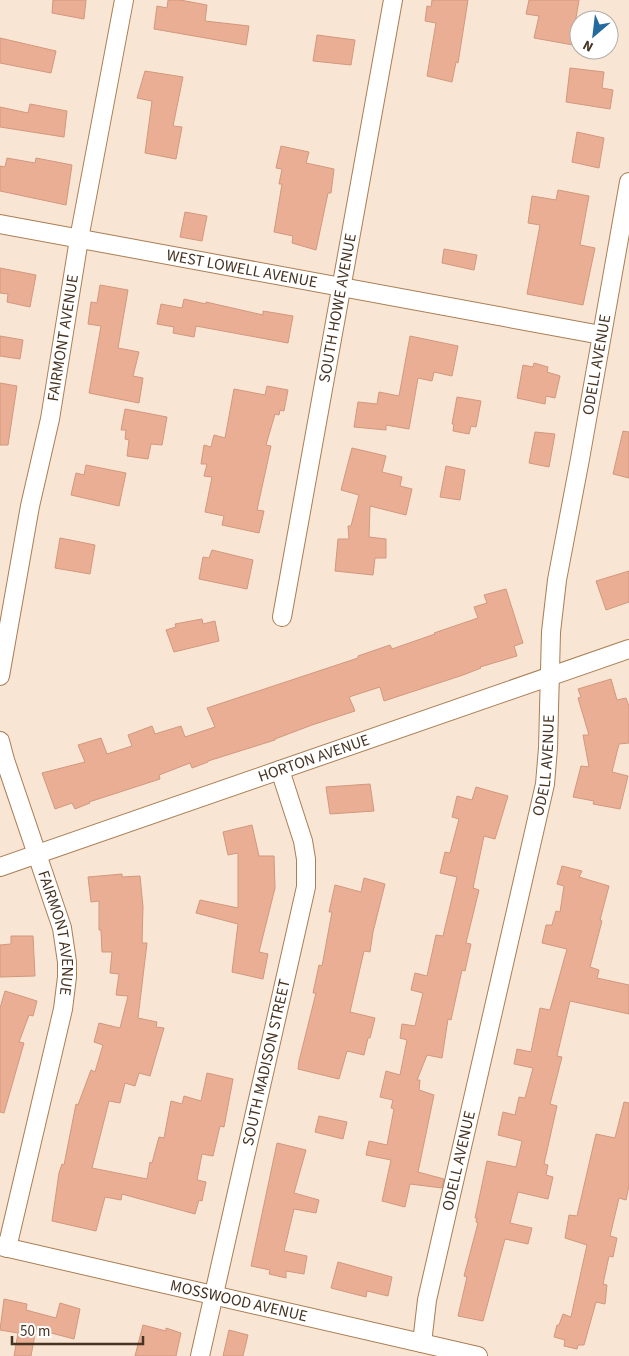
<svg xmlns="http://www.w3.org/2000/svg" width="629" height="1356" viewBox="0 0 629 1356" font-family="'Source Sans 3',sans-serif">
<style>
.building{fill:#eaae94;stroke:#d2987e}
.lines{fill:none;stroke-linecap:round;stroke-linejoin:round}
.street-casing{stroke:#aa7e54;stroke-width:20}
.street{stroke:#fff;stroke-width:18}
.labels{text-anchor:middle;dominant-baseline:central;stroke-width:4;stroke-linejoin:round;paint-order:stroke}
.street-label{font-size:16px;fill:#463321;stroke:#fff}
</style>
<rect width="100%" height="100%" fill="#f8e5d3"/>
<g class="building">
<polygon points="53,0 86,0 84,19 52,13"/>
<polygon points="168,0 180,0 207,5 205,21 249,26 246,45 154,29 157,6 167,8"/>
<polygon points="432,0 468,0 458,63 456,62 452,82 427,76 436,23 425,21 427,6 431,7"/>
<polygon points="529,0 579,0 575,24 579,24 579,46 534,38 539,16 526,14"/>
<polygon points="317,35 355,40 351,65 313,61"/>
<polygon points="0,38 56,51 51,73 0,63"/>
<polygon points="570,68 604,72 602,88 613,90 610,109 566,102"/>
<polygon points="145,71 183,77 173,126 182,127 176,159 145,153 152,101 137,98"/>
<polygon points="30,104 67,111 64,137 0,127 0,107 28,113"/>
<polygon points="577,132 604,138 599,168 572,162"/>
<polygon points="281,146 309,152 306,163 334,169 331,193 328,193 316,250 292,243 293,236 274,232 282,184 279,184 282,169 276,168"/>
<polygon points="7,158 35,163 36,158 72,165 66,205 0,191 0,166 5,167"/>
<polygon points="558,190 589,196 580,245 595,248 583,305 527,294 540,225 528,223 532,196 556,200"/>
<polygon points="185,212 207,216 202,241 180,237"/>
<polygon points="444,249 477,255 474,270 442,263"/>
<polygon points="0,268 36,275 30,307 7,302 8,294 0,293"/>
<polygon points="100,285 128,290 118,348 139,352 133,376 143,378 139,403 89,393 101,326 88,324 91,302 97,303"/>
<polygon points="184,299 206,304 206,302 263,315 263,311 293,316 288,343 196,326 194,337 173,333 174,327 157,324 161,304 182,308"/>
<polygon points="0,336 23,340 20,359 0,356"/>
<polygon points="410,336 458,346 452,376 434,372 432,381 418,378 409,429 386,425 386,430 354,427 358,402 377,404 379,392 399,396"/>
<polygon points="534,363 548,367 547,372 560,376 555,398 546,396 545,404 517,398 523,365 533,367"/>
<polygon points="0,383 17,386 8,445 0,445"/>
<polygon points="267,386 288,390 284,411 280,410 279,415 275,414 266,445 271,446 257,510 264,511 259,533 222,525 224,516 205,512 212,477 204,476 207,464 201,464 204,445 211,447 214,435 225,438 234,389 265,395"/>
<polygon points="457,397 481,401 476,427 471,426 469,434 453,431 454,424 452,424"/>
<polygon points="125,409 167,417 162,445 151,444 148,459 127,456 129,440 125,439 126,430 121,430"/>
<polygon points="623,431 629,432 629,478 613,474"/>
<polygon points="535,432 555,434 549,467 529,463"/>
<polygon points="352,448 386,456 382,472 402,477 400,486 412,489 406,515 370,506 369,537 386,539 386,558 375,558 373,575 335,571 338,539 349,539 348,526 351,526 359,495 341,490"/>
<polygon points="86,465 126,473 119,506 71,495 76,473 84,475"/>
<polygon points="446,466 465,470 460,500 440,497"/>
<polygon points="60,538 95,545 90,574 55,568"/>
<polygon points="212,550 253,560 247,589 199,579 203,557 209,558"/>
<polygon points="629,571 629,602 606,610 596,581"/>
<polygon points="506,589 523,643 514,646 517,656 480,667 481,668 463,675 384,701 380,687 349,697 355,711 312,725 275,739 275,740 208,761 208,762 192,768 190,763 159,775 160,779 89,802 90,803 75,809 72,803 55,809 42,773 85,762 78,745 101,738 107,754 132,746 128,735 152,726 155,734 181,726 185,737 215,727 207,708 358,658 358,656 390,645 392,649 435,634 434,633 478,618 474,607 487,603 484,595"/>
<polygon points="202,619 203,624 215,621 219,641 174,652 166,630 176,627 175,624"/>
<polygon points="611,679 617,700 626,698 629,706 629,743 619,744 612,772 628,776 620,809 593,804 594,801 573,797 581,766 589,767 583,735 589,735 578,698 581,697 578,689"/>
<polygon points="370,784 374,811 330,814 326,787"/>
<polygon points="476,787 508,796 495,839 484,836 473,888 479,890 466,943 471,944 465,971 462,970 451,1020 448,1019 442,1058 427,1055 417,1080 420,1080 419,1090 434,1095 418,1172 444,1179 442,1188 410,1184 405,1207 382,1201 391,1160 366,1155 369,1141 387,1145 394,1109 391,1108 393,1100 380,1097 386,1071 400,1075 407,1040 400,1038 402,1024 415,1026 423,993 411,990 415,973 427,976 436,935 443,936 457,877 440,873 445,852 450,853 459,819 452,817 457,796 472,800"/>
<polygon points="252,825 259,856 274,856 275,888 259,952 268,954 263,979 232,972 238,924 196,913 200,900 238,908 238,853 228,855 223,832"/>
<polygon points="562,866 582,871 579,877 609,886 600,920 602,921 590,967 599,970 597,978 629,985 629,1014 570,1001 557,1056 562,1057 550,1104 557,1106 544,1164 548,1165 546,1175 553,1177 548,1199 518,1192 510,1223 532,1228 528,1244 505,1239 483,1321 458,1316 467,1277 464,1276 478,1223 476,1222 477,1218 475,1218 487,1161 516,1167 522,1141 498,1135 503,1112 515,1115 519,1097 525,1098 533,1068 514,1064 517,1049 531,1052 540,1008 550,1010 567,949 542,943 546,925 552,925 556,911 560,912 564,886 557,884"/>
<polygon points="122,874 122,877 140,876 143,907 142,943 147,943 138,1018 157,1022 156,1027 164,1028 150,1076 139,1073 135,1086 125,1083 120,1103 109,1101 92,1168 147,1179 150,1162 152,1163 159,1137 164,1138 171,1101 182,1104 184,1096 201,1101 207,1073 233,1079 224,1127 220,1126 213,1156 202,1154 197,1180 206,1182 202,1201 199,1200 195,1214 122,1194 121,1200 105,1197 96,1231 52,1221 59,1173 62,1164 64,1165 76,1104 78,1105 91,1070 95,1072 103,1045 94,1042 99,1023 120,1028 128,996 116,995 119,974 110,973 112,952 102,952 101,930 99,930 99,901 91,902 88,877"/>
<polygon points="364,878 385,884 373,932 370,952 364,951 350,1012 375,1018 370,1038 368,1038 364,1055 347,1051 339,1079 298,1069 299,1061 316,993 313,993 319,965 322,966 332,912 329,912 335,885 361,892"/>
<polygon points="11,936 33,936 35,976 0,977 0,945 11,944"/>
<polygon points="5,991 37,1001 33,1016 29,1015 19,1042 24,1043 4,1113 0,1112 0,1008"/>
<polygon points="624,1102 629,1103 629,1186 626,1200 619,1198 610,1236 617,1238 613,1257 609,1256 603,1284 607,1285 605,1304 596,1302 584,1345 578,1345 577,1349 564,1346 565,1340 554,1337 557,1325 559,1325 563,1314 571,1317 587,1245 565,1238 569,1215 577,1216 596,1134 615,1138"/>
<polygon points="319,1116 347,1122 343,1139 315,1132"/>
<polygon points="277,1143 306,1150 294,1193 319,1200 316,1213 294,1209 284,1251 307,1256 304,1274 286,1271 286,1278 269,1274 270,1270 251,1266"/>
<polygon points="338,1262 392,1277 388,1296 367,1291 366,1297 331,1288"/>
<polygon points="4,1299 27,1304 26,1310 56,1318 60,1303 80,1309 74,1339 36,1329 31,1356 14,1356 18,1333 0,1330"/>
<polygon points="143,1325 166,1331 166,1328 181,1333 176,1356 135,1356"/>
<polygon points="229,1330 248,1335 243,1356 223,1356"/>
</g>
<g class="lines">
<g class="street-casing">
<g id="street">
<path id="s1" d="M0 224 601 335"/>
<path id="s2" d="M282 617 393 0"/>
<path id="s3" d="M0 676 30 506 50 419 79 239 124 0"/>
<path id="s4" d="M0 741 5 760 62 928 67 962V977L63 1009 7 1248"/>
<path id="s5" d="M0 867 629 649"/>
<path id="s6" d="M0 1246 478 1356"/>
<path id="s7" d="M422 1343 427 1300 545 784 548 748 551 632 557 580 580 459 629 182"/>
<path id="s8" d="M200 1356 306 887V859L303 841 280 770"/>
</g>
</g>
<use href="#street" class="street"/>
</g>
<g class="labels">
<g class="street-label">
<text stroke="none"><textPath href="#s1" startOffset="246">WEST LOWELL AVENUE</textPath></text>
<text stroke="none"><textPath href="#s2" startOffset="314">SOUTH HOWE AVENUE</textPath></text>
<text stroke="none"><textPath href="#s3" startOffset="344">FAIRMONT AVENUE</textPath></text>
<text stroke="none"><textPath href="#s7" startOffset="996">ODELL AVENUE</textPath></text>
<text stroke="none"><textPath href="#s5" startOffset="332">HORTON AVENUE</textPath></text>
<text stroke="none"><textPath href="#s7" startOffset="591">ODELL AVENUE</textPath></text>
<text stroke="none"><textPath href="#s4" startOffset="201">FAIRMONT AVENUE</textPath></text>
<text stroke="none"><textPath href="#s8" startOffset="301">SOUTH MADISON STREET</textPath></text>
<text stroke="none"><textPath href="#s7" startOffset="186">ODELL AVENUE</textPath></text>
<text stroke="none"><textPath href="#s6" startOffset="245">MOSSWOOD AVENUE</textPath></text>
</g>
</g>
<g transform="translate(594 35) rotate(208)"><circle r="24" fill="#ffffff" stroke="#b5ada6"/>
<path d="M0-4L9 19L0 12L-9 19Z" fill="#236a9e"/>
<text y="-8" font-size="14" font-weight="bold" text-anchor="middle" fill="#463321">N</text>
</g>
<path d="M12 1336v8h131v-8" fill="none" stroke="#463321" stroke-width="2.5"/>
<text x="20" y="1336" font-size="15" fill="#463321" stroke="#ffffff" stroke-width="4" paint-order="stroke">50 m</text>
</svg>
